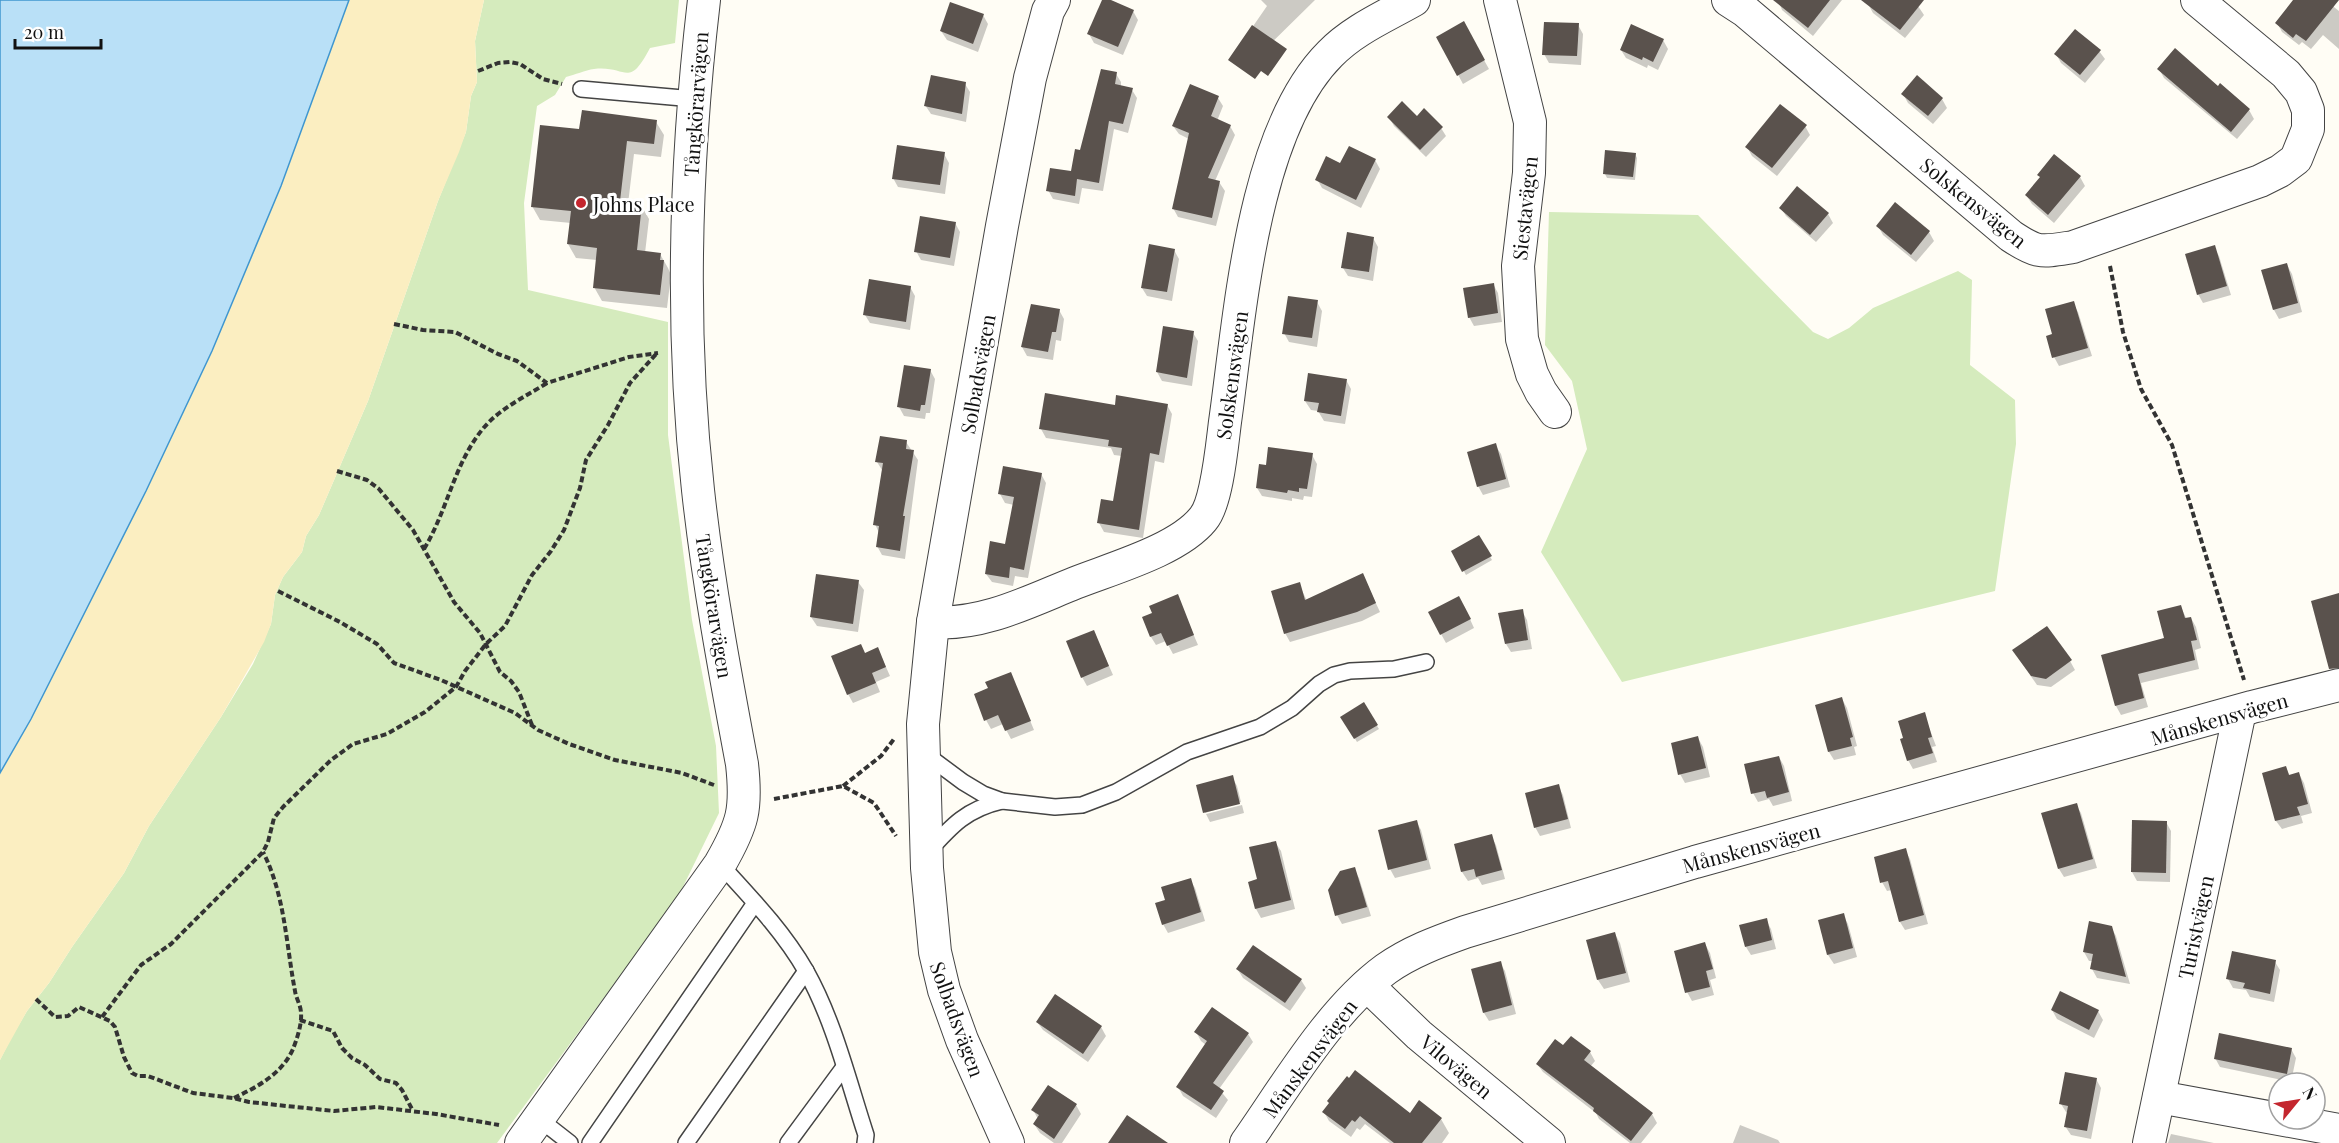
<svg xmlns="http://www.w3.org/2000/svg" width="2339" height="1143" viewBox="0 0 2339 1143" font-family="'Playfair Display',serif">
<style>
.green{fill:#d5ebbd}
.sand{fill:#fbeec1}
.water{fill:#b9e0f7;stroke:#3f96cf;stroke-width:1.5}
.shadow{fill:#0003}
.building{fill:#5a524d}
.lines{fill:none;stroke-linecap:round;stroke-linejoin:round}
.lane-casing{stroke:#444;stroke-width:18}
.street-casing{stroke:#444;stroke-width:34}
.path{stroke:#333;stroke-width:4;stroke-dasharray:6 3;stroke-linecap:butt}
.lane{stroke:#fff;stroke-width:15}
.street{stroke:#fff;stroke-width:32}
.poi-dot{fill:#c4262e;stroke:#fff;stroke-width:2}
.labels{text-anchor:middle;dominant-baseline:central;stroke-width:6;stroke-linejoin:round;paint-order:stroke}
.street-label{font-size:20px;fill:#111;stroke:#fff}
.poi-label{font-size:20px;fill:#111;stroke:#fff;text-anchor:start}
</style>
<rect width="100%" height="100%" fill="#fffdf5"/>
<g class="green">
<path d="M484 0H679L675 43 650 48C628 90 627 65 594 69 585 70 575 75 566 77L555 95 537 106 524 203 528 290 668 322V435L692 620 716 746 719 813 678 897 497 1143H0V1060L10 1040 27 1011 49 983 72 947 124 873 149 826 221 717 253 664 271 624 275 595 283 577 302 552 306 536 319 515 368 401 438 201 466 132 471 96 477 82 475 41Z"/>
<polygon points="1549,212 1698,215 1813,332 1828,339 1849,328 1873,308 1958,271 1972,280 1970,365 2015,400 2016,444 1995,591 1622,682 1541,552 1587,449 1572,381 1545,345"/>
</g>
<polygon class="sand" points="349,0 484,0 475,41 477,82 471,96 466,132 459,152 438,201 368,401 319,515 306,536 302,552 283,577 275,595 271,624 264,642 221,717 149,826 124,873 72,947 49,983 27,1011 0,1060 0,774 31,719 146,491 212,351 281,186"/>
<polygon class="water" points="0,0 349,0 281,186 212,351 146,491 31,719 0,773"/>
<g class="shadow">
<polygon points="1103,0 1133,11 1138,20 1123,55 1094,43 1089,34"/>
<polygon points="1261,0 1315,0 1251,63 1238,48 1267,6"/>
<polygon points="1778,0 1842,0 1813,36 1782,10"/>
<polygon points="1872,0 1911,0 1918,6 1924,15 1905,38 1873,13 1868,4"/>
<polygon points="2295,0 2325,0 2339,11 2339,49 2323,35 2311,49 2302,42 2299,45 2282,32 2277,23"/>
<polygon points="983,15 988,24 978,52 947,40 941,31"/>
<polygon points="1463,23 1489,69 1463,84 1438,37"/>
<polygon points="1578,25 1583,34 1581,65 1549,63 1544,54"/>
<polygon points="1663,40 1668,49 1658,70 1648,65 1647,68 1626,58 1621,50"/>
<polygon points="2099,51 2105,59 2085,83 2061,63 2056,54"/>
<polygon points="2159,69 2218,88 2249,110 2254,119 2237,139 2164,78"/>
<polygon points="1116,74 1121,82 1121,87 1132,90 1137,98 1128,133 1114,129 1103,191 1082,188 1079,204 1053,199 1048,190 1072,173"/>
<polygon points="965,84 970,92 966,122 931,114 925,105"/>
<polygon points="1903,94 1942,99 1947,108 1933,124 1908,103"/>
<polygon points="1218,98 1223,106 1217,121 1230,126 1235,135 1215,181 1219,182 1225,191 1216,226 1178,217 1173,208 1189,139 1179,134 1173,126"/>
<polygon points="1389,117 1417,118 1441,128 1446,136 1426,157 1394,126"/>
<polygon points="656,122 664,135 661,157 634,154 628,204 641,205 649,219 645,253 660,254 668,268 671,275 667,308 602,301 594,287 597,260 576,258 568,244 571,223 540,220 532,206 581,131"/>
<polygon points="1805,126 1810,135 1777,176 1752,156 1747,147"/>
<polygon points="944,154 949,163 945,194 898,187 893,178"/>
<polygon points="1635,154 1637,158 1635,180 1607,178 1605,174"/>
<polygon points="1375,160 1380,169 1361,208 1322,188 1317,179 1341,165"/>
<polygon points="2039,175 2080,177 2085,186 2054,223 2032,204 2026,195 2041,178"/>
<polygon points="1781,208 1828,214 1833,223 1816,242 1786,216"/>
<polygon points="955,223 960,232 954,266 921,260 916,251"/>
<polygon points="1878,226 1929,232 1934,241 1916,262 1883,235"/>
<polygon points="1373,238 1378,247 1373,281 1348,276 1343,268"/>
<polygon points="2214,247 2219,256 2231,295 2203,303 2198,294"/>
<polygon points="1174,250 1179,259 1172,301 1147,296 1142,288"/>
<polygon points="2287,265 2292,274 2302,312 2279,319 2274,310 2263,271"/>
<polygon points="1493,284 1498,293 1502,322 1474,326 1469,317"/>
<polygon points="910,287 915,296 910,330 870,323 865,315"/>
<polygon points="1317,302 1322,311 1317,347 1289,342 1284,333"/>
<polygon points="2073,303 2078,312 2092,356 2059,366 2054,357 2054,335"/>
<polygon points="1059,310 1064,319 1061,341 1056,340 1053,360 1027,356 1022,347 1026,326"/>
<polygon points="1193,333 1198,341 1192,386 1162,381 1157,372"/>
<polygon points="930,370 935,379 930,413 926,413 925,419 904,416 899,407"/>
<polygon points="1346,380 1351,389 1345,424 1324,421 1318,411 1311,410 1305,401"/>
<polygon points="1167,405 1172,414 1164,463 1155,461 1143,538 1104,532 1099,523 1114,503 1122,456 1114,455 1111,448 1046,438 1041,429 1116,406"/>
<polygon points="906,442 918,460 905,559 882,555 877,546 879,533 875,524 882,470 877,462"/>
<polygon points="1495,445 1501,454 1510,487 1483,495 1478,486"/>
<polygon points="1312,455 1317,464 1312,497 1304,496 1303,500 1292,498 1292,501 1262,496 1257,488 1267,467"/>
<polygon points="1041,474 1046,483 1028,578 1015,576 1013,586 992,582 986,574 1006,546 1014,505 1005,503 1000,494"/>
<polygon points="1479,537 1492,560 1466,575 1453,551"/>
<polygon points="858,582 864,590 858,632 817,626 811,617"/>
<polygon points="1299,584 1307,601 1367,584 1380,612 1362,621 1290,642 1285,633"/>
<polygon points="1177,596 1198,645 1173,654 1166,641 1156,645 1151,637 1154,614"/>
<polygon points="1464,606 1474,628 1446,643 1441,634"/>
<polygon points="2181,607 2187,620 2191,618 2196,627 2201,648 2195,650 2199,669 2141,683 2148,707 2121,715 2116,706 2103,656 2165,639"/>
<polygon points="1522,611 1527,620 1532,649 1511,652 1506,644"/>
<polygon points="1094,632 1113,675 1087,686 1082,677"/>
<polygon points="865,654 882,658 890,676 876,682 880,692 853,703 848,694"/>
<polygon points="2019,659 2070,661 2075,670 2051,687 2037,685"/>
<polygon points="1011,674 1034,730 1011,739 1003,724 991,729 986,720 990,689"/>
<polygon points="1842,699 1847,708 1857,746 1854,747 1856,755 1834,760 1829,752"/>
<polygon points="1363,704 1379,729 1357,742 1342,717"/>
<polygon points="1924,714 1936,746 1932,747 1937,762 1913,769 1908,760"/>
<polygon points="1698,738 1703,747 1710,777 1685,783 1680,774"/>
<polygon points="1779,757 1784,766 1792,801 1773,806 1769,799 1758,802 1753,793"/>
<polygon points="2286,768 2290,776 2299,774 2304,783 2312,813 2301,816 2303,823 2282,829 2276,821"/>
<polygon points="1232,777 1237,786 1241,802 1205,813 1198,786"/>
<polygon points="1558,786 1563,795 1571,828 1540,836 1535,827"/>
<polygon points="1242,805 1244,813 1210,822 1206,814"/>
<polygon points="2076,805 2081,813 2097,868 2064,877 2059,869"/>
<polygon points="1416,821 1421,830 1431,869 1395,878 1390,869"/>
<polygon points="2134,821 2166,822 2171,831 2170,882 2137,881 2132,872"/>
<polygon points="1491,836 1496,845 1505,879 1482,885 1478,878 1468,881 1462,872 1455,845"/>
<polygon points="1275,842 1281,851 1295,909 1261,918 1256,909 1250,883 1259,881"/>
<polygon points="1905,850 1910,859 1928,924 1905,930 1900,922 1892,890 1887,891 1882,882"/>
<polygon points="1354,869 1359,878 1371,916 1342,924 1337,915"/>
<polygon points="1190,880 1195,888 1205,921 1168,933 1163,924 1167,901"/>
<polygon points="1843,915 1848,924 1857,957 1834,964 1828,955 1820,921"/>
<polygon points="1766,920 1771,929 1776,949 1751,955 1746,947"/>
<polygon points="2111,927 2116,936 2130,984 2097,978 2092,969 2094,961 2089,961 2084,952"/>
<polygon points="1615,934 1620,943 1630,982 1604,989 1598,980 1588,941"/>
<polygon points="1705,944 1710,953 1716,978 1710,980 1714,995 1692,1001 1687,992"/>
<polygon points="2275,962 2280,970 2274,1002 2250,997 2246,990 2233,988 2228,979"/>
<polygon points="1500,963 1505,971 1516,1014 1489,1021 1484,1013"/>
<polygon points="1238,970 1301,980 1306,988 1290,1011 1243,978"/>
<polygon points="2052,1010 2098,1011 2103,1020 2094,1038 2057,1019"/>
<polygon points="1037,1022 1101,1027 1106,1036 1088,1062 1043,1030"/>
<polygon points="1196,1032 1248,1034 1253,1042 1219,1089 1228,1100 1216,1118 1183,1096 1178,1087 1206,1045 1201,1041"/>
<polygon points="1564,1047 1590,1052 1595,1061 1590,1067 1652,1114 1657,1123 1641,1143 1630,1143 1599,1119 1596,1113 1543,1072 1537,1064"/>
<polygon points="2291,1049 2296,1058 2291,1082 2220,1067 2215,1058"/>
<polygon points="2096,1079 2101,1088 2091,1139 2071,1135 2065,1126 2068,1113 2066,1112 2061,1104"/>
<polygon points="1049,1087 1076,1105 1081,1114 1062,1143 1054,1143 1040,1133 1034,1124 1038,1119 1033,1110"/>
<polygon points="1324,1112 1410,1115 1441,1119 1449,1133 1442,1143 1390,1143 1365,1124 1360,1130 1357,1128 1351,1137 1329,1121"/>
<polygon points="1740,1125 1778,1140 1780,1143 1733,1143"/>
<polygon points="2171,1134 2214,1143 2168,1143"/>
</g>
<g class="building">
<polygon points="1102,0 1111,0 1134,10 1118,47 1087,34"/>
<polygon points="1773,0 1830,0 1808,28"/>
<polygon points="1861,0 1924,0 1900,30"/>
<polygon points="2293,0 2339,0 2306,41 2296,34 2293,38 2275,23"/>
<polygon points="950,2 984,14 973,44 940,31"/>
<polygon points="1464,21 1485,60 1457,76 1436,37"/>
<polygon points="1544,22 1579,23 1577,56 1542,55"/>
<polygon points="1631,24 1664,39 1653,62 1643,57 1642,60 1620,50"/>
<polygon points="1252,25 1287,49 1268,76 1261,71 1255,79 1228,60"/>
<polygon points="2075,29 2101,50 2080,75 2054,54"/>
<polygon points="2175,48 2218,86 2220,83 2250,109 2231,132 2157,69"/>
<polygon points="1101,69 1117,72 1115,84 1133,88 1123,124 1109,121 1099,183 1077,179 1075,196 1046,191 1050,168 1071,171 1075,149 1080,150"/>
<polygon points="931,75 966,82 962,114 924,106"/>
<polygon points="1917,75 1943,98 1928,116 1901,94"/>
<polygon points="1190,84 1219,96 1211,116 1231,125 1208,178 1220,181 1212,218 1172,209 1189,133 1172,126"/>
<polygon points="1402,101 1417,116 1424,108 1443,127 1420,150 1387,117"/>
<polygon points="1780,104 1807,125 1772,168 1745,147"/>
<polygon points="582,110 657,120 654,144 627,141 620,201 642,204 637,250 661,253 660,260 664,260 660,295 593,288 597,248 567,244 571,211 531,207 540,125 579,129"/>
<polygon points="897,145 945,152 940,185 892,179"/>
<polygon points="1349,146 1376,159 1356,200 1315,180 1326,156 1340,163"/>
<polygon points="1605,150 1636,153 1633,177 1603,174"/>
<polygon points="2054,154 2081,176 2048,215 2025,195 2040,177 2037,175"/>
<polygon points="1797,186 1829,213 1810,235 1779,208"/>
<polygon points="1895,202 1930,231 1911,255 1876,226"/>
<polygon points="920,216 956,222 950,258 914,252"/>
<polygon points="1347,232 1374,237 1369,272 1341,268"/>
<polygon points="1149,244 1175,249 1167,292 1141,288"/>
<polygon points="2215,245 2227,286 2197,295 2185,254"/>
<polygon points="2287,263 2298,303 2273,310 2261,270"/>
<polygon points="869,279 911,286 906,322 863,315"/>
<polygon points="1494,283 1498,313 1468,318 1463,288"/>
<polygon points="1288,296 1318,300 1312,338 1282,334"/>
<polygon points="2074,301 2088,348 2052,358 2046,336 2052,334 2045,309"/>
<polygon points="1031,304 1060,309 1056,332 1052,332 1048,352 1021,347"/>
<polygon points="1163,326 1194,331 1187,378 1156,372"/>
<polygon points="904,365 931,369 925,405 921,405 920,411 897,407"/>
<polygon points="1308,373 1347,379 1341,416 1317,412 1319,403 1304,401"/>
<polygon points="1045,393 1115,405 1116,395 1168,404 1159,455 1150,453 1139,530 1097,523 1101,499 1113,501 1122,448 1108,446 1109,440 1039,429"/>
<polygon points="880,436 907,440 906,449 914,450 903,516 905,516 900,551 876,547 879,526 873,525 883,463 875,462"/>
<polygon points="1496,443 1506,479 1477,487 1467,452"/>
<polygon points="1268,447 1313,453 1307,489 1299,488 1299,492 1288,490 1287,493 1256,488 1259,464 1266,465"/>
<polygon points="1003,466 1042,473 1024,570 1010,567 1009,578 985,574 990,541 1005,544 1014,497 998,494"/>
<polygon points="1479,535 1492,556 1462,572 1451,551"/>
<polygon points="1363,573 1376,603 1357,612 1284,634 1271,591 1300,582 1305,600"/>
<polygon points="816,574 859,580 853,624 810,617"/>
<polygon points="2339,593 2339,668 2329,669 2311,601"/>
<polygon points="1178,594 1194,635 1167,646 1161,633 1150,637 1142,617 1152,613 1149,606"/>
<polygon points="1459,596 1471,619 1440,635 1428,612"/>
<polygon points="2181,605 2185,618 2191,617 2197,640 2191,641 2195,660 2138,674 2144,698 2115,706 2101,655 2164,638 2157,611"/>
<polygon points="1523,609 1528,640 1505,644 1498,613"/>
<polygon points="2047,626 2072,660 2046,679 2031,676 2012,650"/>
<polygon points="1094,630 1109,666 1081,678 1066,641"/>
<polygon points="861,644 865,653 878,647 886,667 872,673 876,683 847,695 831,656"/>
<polygon points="1011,672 1031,721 1005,731 998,715 984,721 974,694 988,688 985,682"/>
<polygon points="1842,697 1853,737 1850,738 1852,746 1828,752 1815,705"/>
<polygon points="1364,702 1378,725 1354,739 1340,717"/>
<polygon points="1925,712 1932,737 1928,738 1933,753 1907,761 1900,739 1903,738 1898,721"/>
<polygon points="1698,736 1706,768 1678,775 1671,743"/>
<polygon points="1779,756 1789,792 1767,798 1765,791 1751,794 1744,764"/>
<polygon points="2286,766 2289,775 2299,772 2308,804 2297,807 2300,815 2275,821 2262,773"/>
<polygon points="1233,775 1240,804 1203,813 1196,785"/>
<polygon points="1559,784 1568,819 1534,828 1525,793"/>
<polygon points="2077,803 2093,859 2058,869 2041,813"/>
<polygon points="1417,820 1427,860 1388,870 1378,830"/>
<polygon points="2132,820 2167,821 2166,873 2131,872"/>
<polygon points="1492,834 1502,870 1476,877 1474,869 1461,872 1454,844"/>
<polygon points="1276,841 1291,900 1255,909 1248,882 1257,879 1249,847"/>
<polygon points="1906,848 1924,915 1899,922 1888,881 1880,883 1874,857"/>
<polygon points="1355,867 1367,907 1335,916 1328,890 1340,871"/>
<polygon points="1191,878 1201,912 1162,925 1155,903 1165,900 1161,887"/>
<polygon points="1844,913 1853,948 1827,955 1818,920"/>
<polygon points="1767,918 1772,940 1745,947 1739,925"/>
<polygon points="2089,921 2112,926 2126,977 2090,969 2093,954 2083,952"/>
<polygon points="1615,932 1626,973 1597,980 1586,940"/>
<polygon points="1705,942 1713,969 1706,971 1710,987 1685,993 1674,951"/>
<polygon points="1253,945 1302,979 1285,1003 1236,969"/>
<polygon points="2232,951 2276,960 2270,994 2243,988 2245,983 2226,979"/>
<polygon points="1501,961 1512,1005 1483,1013 1471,969"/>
<polygon points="2060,991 2099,1010 2089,1030 2051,1010"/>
<polygon points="1055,994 1102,1026 1083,1054 1036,1022"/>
<polygon points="1212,1007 1249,1033 1213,1083 1224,1091 1211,1110 1176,1087 1207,1041 1194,1032"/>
<polygon points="2219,1033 2292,1048 2287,1074 2214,1059"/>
<polygon points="1571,1036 1591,1051 1584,1060 1653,1113 1631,1141 1593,1111 1594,1108 1536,1064 1555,1039 1563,1045"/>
<polygon points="1355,1070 1410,1113 1419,1100 1442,1118 1422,1143 1394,1143 1360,1116 1355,1122 1352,1120 1345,1129 1322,1112 1329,1103 1327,1101 1347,1076 1349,1078"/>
<polygon points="2065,1072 2097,1078 2087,1131 2064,1127 2068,1106 2059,1104"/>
<polygon points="1048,1085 1077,1104 1054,1139 1033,1124 1039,1115 1031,1110"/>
<polygon points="1127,1115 1168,1143 1108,1143"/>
</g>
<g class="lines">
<g class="lane-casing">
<g id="lane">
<polyline points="581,89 694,99"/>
<polyline points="924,753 963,782 983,794 1002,801 1055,807 1082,805 1116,792 1187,752 1260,727 1292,708 1319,684 1334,675 1350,671 1394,669 1426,662"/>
<path d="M928 852C952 825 967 809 1002 801"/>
<path d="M720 864C751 898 783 931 806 971 834 1021 848 1080 866 1135L865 1143"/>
<polyline points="538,1118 570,1143"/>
<polyline points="590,1143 755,903"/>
<polyline points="686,1143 806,971"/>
<polyline points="788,1143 844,1067"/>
</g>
</g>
<g class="street-casing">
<g id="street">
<polyline points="1500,0 1530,122 1529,173 1518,266 1522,339 1532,374 1541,392 1555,412"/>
<path d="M1728 0 1745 11 2011 236C2038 254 2041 252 2073 247L2260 181 2280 171 2296 159 2308 129V110L2301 92 2286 74 2197 0"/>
<path d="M933 622C982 626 1030 601 1075 583 1113 568 1178 550 1203 519 1217 503 1222 445 1225 422 1240 316 1252 132 1330 54 1353 30 1386 16 1414 0"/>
<polyline points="1367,985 1419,1035 1549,1143"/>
<polyline points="2159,1097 2339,1130"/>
<path d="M521 1143 720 864C743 824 747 809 742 764 725 673 708 582 698 490 680 328 685 162 704 0"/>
<polyline points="1008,1143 962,1040 944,990 935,952 927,868 923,724 933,622 1002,226 1030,78 1048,11 1054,0"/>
<path d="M1246 1143C1286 1086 1330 1010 1386 969 1410 952 1437 942 1465 932L1695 862 2252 707 2339 685"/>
<polyline points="2149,1143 2240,711"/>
</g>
</g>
<g class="path">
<polyline points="478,71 498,63 510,62 520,64 543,79 562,84"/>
<polyline points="2110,266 2123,332 2141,389 2172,445 2244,680"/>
<polyline points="394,324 423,330 455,332 498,354 517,361 547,383 629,357 658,353"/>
<polyline points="337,471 367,480 379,489 413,530 454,602 480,633 500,672 511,681 519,692 532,725"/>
<path d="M424 549C449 508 455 457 489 422 505 406 528 395 547 383"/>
<polyline points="278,591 340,622 377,644 394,663 441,680 515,713 538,730 569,744 615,760 682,773 714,785"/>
<polyline points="843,786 881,756 894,739"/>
<polyline points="774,799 843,786 874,803 896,836"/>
<polyline points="36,999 55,1017 68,1016 79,1007 110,1021 115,1027 124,1057 132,1073 138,1076 148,1076 193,1093 233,1098 249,1102 334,1111 376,1107 436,1114 499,1125"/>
<polyline points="102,1017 141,965 171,944 263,852 268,842 274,818 283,807 331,760 353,744 387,734 425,712 456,687 465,671 486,644 505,626 532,575 551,551 564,530 580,488 586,460 608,425 630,383 657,353"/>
<polyline points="300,1020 333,1031 342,1048 352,1058 365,1065 380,1079 396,1083 402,1090 413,1111"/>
<path d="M234 1098C257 1087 282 1074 293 1049 297 1039 302 1024 301 1013 301 1006 296 998 295 991 286 944 285 895 263 852"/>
</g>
<use href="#lane" class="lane"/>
<use href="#street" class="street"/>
</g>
<circle class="poi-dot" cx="581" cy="203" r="6"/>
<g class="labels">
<g class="street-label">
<text transform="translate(695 104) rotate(-86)">Tångkörarvägen</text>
<text transform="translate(1974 202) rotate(39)">Solskensvägen</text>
<text transform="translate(1524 208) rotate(-84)">Siestavägen</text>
<text transform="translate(977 374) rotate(-80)">Solbadsvägen</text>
<text transform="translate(1231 375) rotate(-82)">Solskensvägen</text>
<text transform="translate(715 606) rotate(81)">Tångkörarvägen</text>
<text transform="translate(2219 718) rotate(-16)">Månskensvägen</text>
<text transform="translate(1751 847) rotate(-15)">Månskensvägen</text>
<text transform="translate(2195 927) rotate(-78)">Turistvägen</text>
<text transform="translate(958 1019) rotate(70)">Solbadsvägen</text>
<text transform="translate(1309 1058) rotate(-53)">Månskensvägen</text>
<text transform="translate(1457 1066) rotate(40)">Vilovägen</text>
</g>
<g class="poi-label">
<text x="593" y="203">Johns Place</text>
</g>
</g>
<g transform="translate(2297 1101) rotate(60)"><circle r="28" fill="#ffffff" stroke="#a0a0a0" stroke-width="1.5"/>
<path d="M0-4.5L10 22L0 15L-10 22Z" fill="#c4262e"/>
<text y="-9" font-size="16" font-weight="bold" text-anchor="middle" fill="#111111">N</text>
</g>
<path d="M15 39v9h86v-9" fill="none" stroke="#111111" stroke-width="3"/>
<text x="24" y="39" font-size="18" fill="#111111" stroke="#ffffff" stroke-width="4.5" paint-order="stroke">20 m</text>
</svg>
